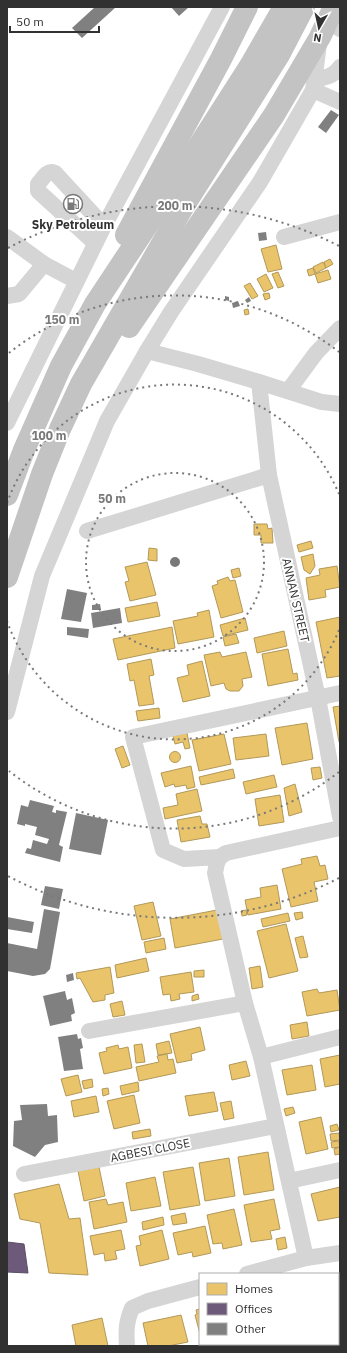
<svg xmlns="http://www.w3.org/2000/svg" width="347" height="1353" viewBox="0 0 347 1353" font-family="'IBM Plex Sans',sans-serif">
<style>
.homes{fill:#e9c46a;stroke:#b29859}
.offices{fill:#6d597a;stroke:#5b4d64}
.building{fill:#808080}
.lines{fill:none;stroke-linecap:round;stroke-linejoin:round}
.minor{stroke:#d5d5d5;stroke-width:16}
.highway{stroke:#c3c3c3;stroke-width:22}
.ring{fill:none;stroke:#797979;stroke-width:2;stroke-dasharray:2 4}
.labels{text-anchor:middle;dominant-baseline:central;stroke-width:4;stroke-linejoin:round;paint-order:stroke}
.poi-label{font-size:12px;font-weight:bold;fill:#313131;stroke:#fff}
.street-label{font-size:12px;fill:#313131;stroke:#fff}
.centre{fill:#797979;stroke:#fff;stroke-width:2}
.ring-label{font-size:12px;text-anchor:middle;font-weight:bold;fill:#797979;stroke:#fff;stroke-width:4;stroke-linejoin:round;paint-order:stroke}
</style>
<rect width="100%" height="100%" fill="#fff"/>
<g class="homes">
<polygon points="276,245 282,269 268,272 261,249"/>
<polygon points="330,259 333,264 326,268 324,262"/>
<polygon points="323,262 326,268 316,273 313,267"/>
<polygon points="313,268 315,274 309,276 307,270"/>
<polygon points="328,270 331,279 318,283 315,274"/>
<polygon points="278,272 284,286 278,288 272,274"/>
<polygon points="266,274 273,288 264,292 257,279"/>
<polygon points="250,283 258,296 252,299 244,286"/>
<polygon points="269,293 270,298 265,300 263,294"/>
<polygon points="248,309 249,314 245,315 244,310"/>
<polygon points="254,524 267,524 268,529 272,528 273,543 261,543 261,535 254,535"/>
<polygon points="311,541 313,548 299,552 297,545"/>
<polygon points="149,548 157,549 157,561 148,560"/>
<polygon points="313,554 315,566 310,574 304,570 301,557"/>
<polygon points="147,562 156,595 130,601 125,582 129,581 125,567"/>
<polygon points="337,566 340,587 325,590 326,597 309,600 306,578 320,575 319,569"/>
<polygon points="239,568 241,576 233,578 231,570"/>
<polygon points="228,577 230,581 235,580 243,612 221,618 212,586 218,584 217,581"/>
<polygon points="157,602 160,616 128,622 125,608"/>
<polygon points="209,610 214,637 178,644 173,621 198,616 197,613"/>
<polygon points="340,617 340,676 327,678 316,622"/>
<polygon points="245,618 248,630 223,636 220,625"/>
<polygon points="172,627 175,648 118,660 113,639"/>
<polygon points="284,631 287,646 257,653 254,638"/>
<polygon points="236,634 239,643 225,646 223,637"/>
<polygon points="288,649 293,674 297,673 298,680 268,686 262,654"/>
<polygon points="220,652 222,657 246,652 252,677 242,679 243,686 239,691 230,691 226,689 224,683 211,686 204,655"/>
<polygon points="151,659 154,675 149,676 154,704 139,706 134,680 130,681 127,664"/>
<polygon points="202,661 210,696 183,702 177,678 189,675 187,665"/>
<polygon points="340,706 340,742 339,742 333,707"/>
<polygon points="159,708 160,718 138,721 136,711"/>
<polygon points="307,723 313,759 282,765 275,728"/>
<polygon points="187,733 190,748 185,749 183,742 175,744 173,736"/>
<polygon points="224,734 231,764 199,771 192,740"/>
<polygon points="266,734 269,756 236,760 233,738"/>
<polygon points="123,746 130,765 122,768 115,749"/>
<circle cx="175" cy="757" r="5.5"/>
<polygon points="191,766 195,787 187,789 186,785 175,787 174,784 165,787 161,773"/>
<polygon points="320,767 322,778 313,780 311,768"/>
<polygon points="233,769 235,778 201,785 199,777"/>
<polygon points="274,775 277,787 246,794 243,782"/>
<polygon points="295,784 302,812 289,816 284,788"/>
<polygon points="197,789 202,811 165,819 163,808 178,805 176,794"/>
<polygon points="280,795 284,822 259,826 255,799"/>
<polygon points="200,816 202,824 207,824 210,837 181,842 177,820"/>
<polygon points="317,856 320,866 325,865 328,879 314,882 318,901 291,907 282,869 302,864 301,859"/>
<polygon points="277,885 281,909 248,915 245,900 261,897 260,888"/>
<polygon points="153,902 161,936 142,940 134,906"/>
<polygon points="217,910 223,939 175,948 170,919"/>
<polygon points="246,910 247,915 242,916 241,911"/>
<polygon points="302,912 303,918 296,920 294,913"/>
<polygon points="288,913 290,921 263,927 261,919"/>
<polygon points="286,924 298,971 269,978 257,931"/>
<polygon points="303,936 308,957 300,958 295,938"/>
<polygon points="164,938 166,949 146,953 144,942"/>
<polygon points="146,958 149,971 117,978 115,965"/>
<polygon points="260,966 263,987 252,989 249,968"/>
<polygon points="110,967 114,993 105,995 105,1000 93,1002 80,978 77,979 76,973"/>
<polygon points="204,970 204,977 194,977 194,971"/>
<polygon points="191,972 194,992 179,994 180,999 171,1001 170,994 163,995 160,977"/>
<polygon points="317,989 319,993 337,990 340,1010 307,1016 302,992"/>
<polygon points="198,994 199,999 192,1001 192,996"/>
<polygon points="122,1001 125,1015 113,1017 110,1004"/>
<polygon points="307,1022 309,1036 292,1039 290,1025"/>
<polygon points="200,1027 205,1050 191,1054 192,1060 177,1063 170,1034"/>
<polygon points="169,1041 172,1053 158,1055 156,1044"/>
<polygon points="142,1044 145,1062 136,1063 134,1045"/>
<polygon points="118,1045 119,1049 128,1047 132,1068 104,1074 99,1053 107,1051 106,1048"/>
<polygon points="167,1054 168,1060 173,1059 176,1073 139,1081 136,1067 159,1062 157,1056"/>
<polygon points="340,1055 340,1084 325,1087 320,1059"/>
<polygon points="246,1061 250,1076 232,1080 229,1065"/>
<polygon points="312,1065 316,1090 287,1095 282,1070"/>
<polygon points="78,1075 82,1092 66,1096 61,1079"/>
<polygon points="92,1079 93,1087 84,1089 82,1081"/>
<polygon points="138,1082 139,1091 122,1095 120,1086"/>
<polygon points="108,1088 109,1094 103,1096 102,1089"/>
<polygon points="214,1092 218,1111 189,1116 185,1096"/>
<polygon points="134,1095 140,1123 114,1129 107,1101"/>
<polygon points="96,1096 99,1112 74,1117 71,1101"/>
<polygon points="231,1101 234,1118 224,1120 220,1103"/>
<polygon points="293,1107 295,1113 286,1116 284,1109"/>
<polygon points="321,1117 328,1149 306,1154 299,1122"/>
<polygon points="337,1124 339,1130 331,1132 330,1126"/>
<polygon points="150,1129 151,1136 133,1139 132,1132"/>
<polygon points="339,1133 340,1140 331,1141 330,1134"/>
<polygon points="339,1141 340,1147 332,1148 331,1142"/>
<polygon points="340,1147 340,1154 335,1155 334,1149"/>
<polygon points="268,1152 274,1190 244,1195 238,1157"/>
<polygon points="229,1158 235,1196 205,1201 199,1163"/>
<polygon points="99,1167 105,1196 84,1201 78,1171"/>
<polygon points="193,1167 200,1205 170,1210 163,1172"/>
<polygon points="155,1177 161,1206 131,1211 126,1183"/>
<polygon points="59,1184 69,1219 80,1218 88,1275 49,1273 40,1223 20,1219 14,1194"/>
<polygon points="340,1187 340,1217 318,1221 311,1194"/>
<polygon points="106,1199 108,1205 123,1202 127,1222 94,1229 89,1202"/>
<polygon points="274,1199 280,1229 270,1231 272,1239 251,1242 244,1205"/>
<polygon points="234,1209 242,1245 223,1249 222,1243 213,1244 207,1215"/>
<polygon points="185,1213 187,1223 173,1225 171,1216"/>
<polygon points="163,1217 164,1225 143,1230 142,1222"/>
<polygon points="205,1226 211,1253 193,1257 192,1252 178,1255 173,1233"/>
<polygon points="121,1230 125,1249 115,1251 117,1259 105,1261 104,1253 94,1255 90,1236"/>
<polygon points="162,1230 169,1259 140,1266 136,1246 141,1245 139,1236"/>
<polygon points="285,1237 287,1248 278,1250 276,1239"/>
<rect x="338" y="1293" width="2" height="21"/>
<polygon points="200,1309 200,1334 195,1315 197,1314 196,1310"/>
<polygon points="181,1315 188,1342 168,1346 148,1346 143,1323"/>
<polygon points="102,1318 108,1346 76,1346 72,1325"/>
<rect x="338" y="1320" width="2" height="10"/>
<polygon points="311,1344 312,1346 298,1346 309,1344"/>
</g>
<polygon class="offices" points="7,1242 24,1244 28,1273 7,1272"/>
<g class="building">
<polygon points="95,7 116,7 82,38 72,28"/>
<polygon points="171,7 189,7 179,16"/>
<polygon points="331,110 339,115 326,133 318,127"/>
<polygon points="266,232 267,240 259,241 258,233"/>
<polygon points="225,296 229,297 229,301 225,300"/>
<polygon points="249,297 251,301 247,303 245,300"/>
<polygon points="238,301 240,306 233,308 232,303"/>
<polygon points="67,589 87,593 81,622 61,619"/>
<polygon points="100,604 101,610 92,610 92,605"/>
<polygon points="120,608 122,623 93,628 91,613"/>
<polygon points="67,627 89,629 88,638 67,635"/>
<polygon points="30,800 54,806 52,812 56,813 56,810 67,812 59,845 63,847 60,862 25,853 27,848 31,849 33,840 47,844 49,839 35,835 37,827 25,824 25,826 17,824 21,805 28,807"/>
<polygon points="76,813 108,820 101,855 69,849"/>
<polygon points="45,886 63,889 59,909 41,905"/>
<polygon points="44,909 60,912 50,969 45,974 33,976 7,971 7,943 37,949"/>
<polygon points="7,917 34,922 32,933 7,929"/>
<polygon points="73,973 74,980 67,982 66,975"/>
<polygon points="65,991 67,1000 72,998 75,1013 71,1015 72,1021 50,1026 43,996"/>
<polygon points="77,1034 78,1039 81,1038 83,1048 80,1049 83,1069 64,1071 58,1037"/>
<polygon points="47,1104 48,1116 57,1115 58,1142 45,1145 35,1157 13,1146 14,1121 22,1120 20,1105"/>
</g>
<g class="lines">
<g class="minor">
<polyline points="328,21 340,29"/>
<path d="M315 80C326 77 333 77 340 67"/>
<polyline points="313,90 340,102"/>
<polyline points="7,237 44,264 76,281"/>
<polyline points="284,237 340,222"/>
<path d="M95 243 38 191V184C43 179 47 169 55 173L104 226"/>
<polyline points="7,296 19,294 44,264"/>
<polyline points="147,351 198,364 259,382 322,402 340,404"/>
<polyline points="259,382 269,475 318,698 340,817"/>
<polyline points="288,391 316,353 340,328"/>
<polyline points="7,423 104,226 222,7"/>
<polyline points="87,531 269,475"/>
<polyline points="340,693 133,737 163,850 184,859 220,857 226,853 340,828"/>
<polyline points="7,712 42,576 107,421 147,351 171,312 260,182 313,90 319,44"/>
<polyline points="220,857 217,863 215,873 245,1003 261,1057 306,1258"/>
<polyline points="89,1031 245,1003"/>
<polyline points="261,1057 340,1037"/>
<polyline points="24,1174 276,1126"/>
<polyline points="289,1181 340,1170"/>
<polyline points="247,1274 306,1258 340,1253"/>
<path d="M127 1346C126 1330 126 1323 132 1308L148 1301 200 1287"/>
</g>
<g class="highway">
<polyline points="126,235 221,59 247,7"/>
<polyline points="129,327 274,115 320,37 334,7"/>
<polyline points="7,495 24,450 61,366 95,304 168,194 250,66 284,7"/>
<polyline points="7,577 42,474 60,429 81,384 182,209 279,55 304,7"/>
</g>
</g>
<g class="ring">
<circle cx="175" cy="562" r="89"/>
<path d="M339 630A178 178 0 0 1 7 621M7 503A178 178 0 0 1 339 494"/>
<path d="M339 772A267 267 0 0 1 9 771M9 353A267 267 0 0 1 339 352"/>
<path d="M339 878A356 356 0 0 1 8 876M8 248A356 356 0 0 1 339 246"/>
</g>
<defs>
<g id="fuel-ring" transform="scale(1)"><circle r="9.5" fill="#fff" stroke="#797979" stroke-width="1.5"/><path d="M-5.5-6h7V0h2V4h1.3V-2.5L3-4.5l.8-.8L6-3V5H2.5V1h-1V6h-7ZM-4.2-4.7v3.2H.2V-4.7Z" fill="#797979"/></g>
</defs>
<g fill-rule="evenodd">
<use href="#fuel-ring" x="73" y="204"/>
</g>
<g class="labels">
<g class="poi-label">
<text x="73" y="224">Sky Petroleum</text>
</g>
<g class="street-label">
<text transform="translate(296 600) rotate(77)">ANNAN STREET</text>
<text transform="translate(150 1150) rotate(-11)">AGBESI CLOSE</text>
</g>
</g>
<circle cx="175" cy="562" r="6" class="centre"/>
<g class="ring-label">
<text x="175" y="210">200 m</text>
<text x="62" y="324">150 m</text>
<text x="49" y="440">100 m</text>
<text x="112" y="503">50 m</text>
</g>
<rect width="347" height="1353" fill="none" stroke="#313131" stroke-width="16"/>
<rect x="199" y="1273" width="140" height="72" fill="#ffffff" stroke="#adadad"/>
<rect x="207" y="1283" width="20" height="12" fill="#e9c46a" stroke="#adadad"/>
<text x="235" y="1293" font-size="12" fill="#313131">Homes</text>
<rect x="207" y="1303" width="20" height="12" fill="#6d597a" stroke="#adadad"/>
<text x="235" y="1313" font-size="12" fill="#313131">Offices</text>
<rect x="207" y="1323" width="20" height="12" fill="#808080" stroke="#adadad"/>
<text x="235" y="1333" font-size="12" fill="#313131">Other</text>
<g transform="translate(319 28) rotate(189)" stroke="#ffffff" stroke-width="3" paint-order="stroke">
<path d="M0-3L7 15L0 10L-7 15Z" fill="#313131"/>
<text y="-6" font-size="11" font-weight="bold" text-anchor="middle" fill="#313131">N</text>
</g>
<path d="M10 26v6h89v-6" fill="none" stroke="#313131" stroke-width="2"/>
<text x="16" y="26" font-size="12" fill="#313131" stroke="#ffffff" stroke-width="3" paint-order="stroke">50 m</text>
</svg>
